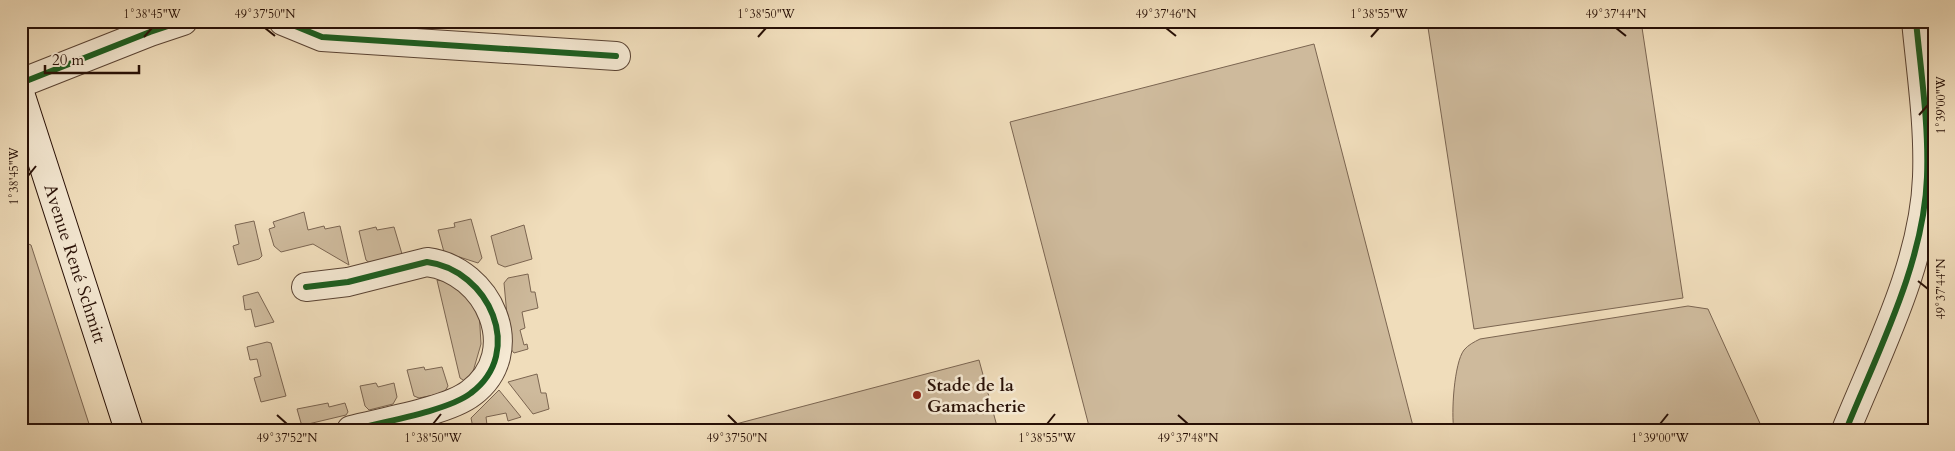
<svg xmlns="http://www.w3.org/2000/svg" width="1955" height="451" viewBox="0 0 1955 451" font-family="Cardo,serif">
<style>
.green{fill:#ceba9c;stroke:#7b6551}
.lines{fill:none;stroke-linecap:round;stroke-linejoin:round}
.street-casing{stroke:#5a4333;stroke-width:30}
.secondary-casing{stroke:#281006;stroke-width:30}
.street{stroke:#f5e9d3;stroke-width:28}
.secondary{stroke:#f5e9d3;stroke-width:28}
.cycleway-casing{stroke:#f5e9d3;stroke-width:9}
.cycleway{stroke:#1b5e20;stroke-width:6}
.ticks{fill:none;stroke:#281006;stroke-width:2}
.poi-dot{fill:#8f2418;stroke:#f5e9d3;stroke-width:2}
.labels{text-anchor:middle;dominant-baseline:central;stroke-width:5;stroke-linejoin:round;paint-order:stroke}
.street-label{font-size:18px;fill:#281006;stroke:#f5e9d3}
.poi-label{font-size:18px;font-weight:bold;fill:#281006;stroke:#f5e9d3;text-anchor:start}
.neatline{fill:none;stroke:#281006;stroke-width:2}
.ticks-label{font-size:12px;text-anchor:middle;fill:#281006}
</style>
<rect width="100%" height="100%" fill="#f0ddbb"/>
<filter id="stains"><feTurbulence type="fractalNoise" baseFrequency=".004" numOctaves="4"/><feColorMatrix values="0 0 0 0 .2 0 0 0 0 .09 0 0 0 0 .02 0 0 0 .5 -.17"/></filter>
<radialGradient id="worn" r=".72"><stop offset=".6" stop-color="#630" stop-opacity="0"/><stop offset="1" stop-color="#630" stop-opacity=".3"/></radialGradient>
<g class="green">
<polygon points="1427,21 1641,21 1683,298 1474,329"/>
<polygon points="1314,44 1414,430 1090,430 1010,122"/>
<polygon points="304,212 308,230 324,226 325,229 340,226 349,265 313,244 281,252 274,246 269,229 275,227 273,222"/>
<polygon points="471,219 482,258 478,263 444,252 438,230 455,227 454,223"/>
<polygon points="254,221 262,256 259,259 238,265 233,246 239,244 235,225"/>
<polygon points="524,225 532,259 505,267 498,264 491,236"/>
<polygon points="376,227 377,230 394,227 402,254 397,257 371,264 366,260 359,231"/>
<polygon points="21,241 31,245 91,430 21,430"/>
<polygon points="528,274 531,292 535,292 538,308 522,312 525,328 520,330 524,345 527,344 528,349 514,353 510,348 504,283 508,278"/>
<polygon points="437,280 452,282 479,310 481,344 472,375 466,382 460,378"/>
<polygon points="258,292 274,322 255,327 251,309 245,310 243,296"/>
<path d="M1688 306 1708 309 1763 430H1454C1451 414 1454 363 1464 350 1468 345 1474 342 1480 339Z"/>
<polygon points="267,342 271,343 286,396 261,402 254,378 261,376 257,359 250,360 247,347"/>
<polygon points="979,360 998,430 713,430"/>
<polygon points="424,367 425,370 442,367 448,386 444,393 419,398 414,396 407,370"/>
<polygon points="537,374 541,393 546,393 549,409 533,414 508,382"/>
<polygon points="376,383 378,387 394,383 397,397 393,404 369,410 365,406 360,386"/>
<polygon points="499,390 521,417 508,421 506,413 486,417 487,425 473,428 471,418"/>
<polygon points="328,403 329,407 345,403 348,412 346,415 304,425 301,423 297,409"/>
</g>
<g class="lines">
<g class="street-casing">
<g id="street">
<polyline points="283,21 322,37 616,56"/>
<polyline points="21,83 150,32 183,21"/>
<path d="M306 287 348 282 427 262C489 270 526 352 471 393 448 411 382 422 351 430"/>
<path d="M1846 430C1878 351 1924 263 1927 177 1929 125 1921 73 1916 21"/>
</g>
</g>
<g class="secondary-casing">
<g id="secondary">
<path id="s1" d="M21 96 129 430"/>
</g>
</g>
<use href="#street" class="street"/>
<use href="#secondary" class="secondary"/>
<g class="cycleway-casing">
<g id="cycleway">
<polyline points="283,21 322,37 616,56"/>
<polyline points="21,83 150,32 183,21"/>
<path d="M306 287 348 282 427 262C489 270 526 352 471 393 448 411 382 422 351 430"/>
<path d="M1846 430C1878 351 1924 263 1927 177 1929 125 1921 73 1916 21"/>
</g>
</g>
<use href="#cycleway" class="cycleway"/>
</g>
<path class="ticks" d="M265 28 275 36M1166 28 1176 36M1616 28 1626 36M144 37 152 28M758 37 766 28M1371 37 1379 28M1919 115 1928 105M28 176 36 166M1918 281 1928 289M277 415 287 424M728 415 737 424M1178 415 1188 424M433 424 441 414M1047 424 1055 414M1660 424 1668 414"/>
<circle class="poi-dot" cx="917" cy="395" r="5"/>
<g class="labels">
<g class="street-label">
<text stroke="none"><textPath href="#s1" startOffset="176">Avenue René Schmitt</textPath></text>
</g>
<g class="poi-label">
<text x="927" y="385">Stade de la<tspan x="927" dy="21">Gamacherie</tspan></text>
</g>
</g>
<rect width="1955" height="451" fill="none" stroke="#f0ddbb" stroke-width="55"/>
<path d="M45 65v8h94v-8" fill="none" stroke="#281006" stroke-width="2.5"/>
<text x="52" y="65" font-size="15" fill="#281006" stroke="#f5e9d3" stroke-width="4" paint-order="stroke">20 m</text>
<rect x="28" y="28" width="1900" height="396" class="neatline"/>
<g class="ticks-label">
<text x="152" y="18">1°38'45"W</text>
<text x="265" y="18">49°37'50"N</text>
<text x="766" y="18">1°38'50"W</text>
<text x="1166" y="18">49°37'46"N</text>
<text x="1379" y="18">1°38'55"W</text>
<text x="1616" y="18">49°37'44"N</text>
<text transform="translate(1941 105) rotate(-90)" y="4">1°39'00"W</text>
<text transform="translate(14 176) rotate(-90)" y="4">1°38'45"W</text>
<text transform="translate(1941 289) rotate(-90)" y="4">49°37'44"N</text>
<text x="287" y="442">49°37'52"N</text>
<text x="433" y="442">1°38'50"W</text>
<text x="737" y="442">49°37'50"N</text>
<text x="1047" y="442">1°38'55"W</text>
<text x="1188" y="442">49°37'48"N</text>
<text x="1660" y="442">1°39'00"W</text>
</g>
<rect width="100%" height="100%" filter="url(#stains)"/>
<rect width="100%" height="100%" fill="url(#worn)"/>
</svg>
